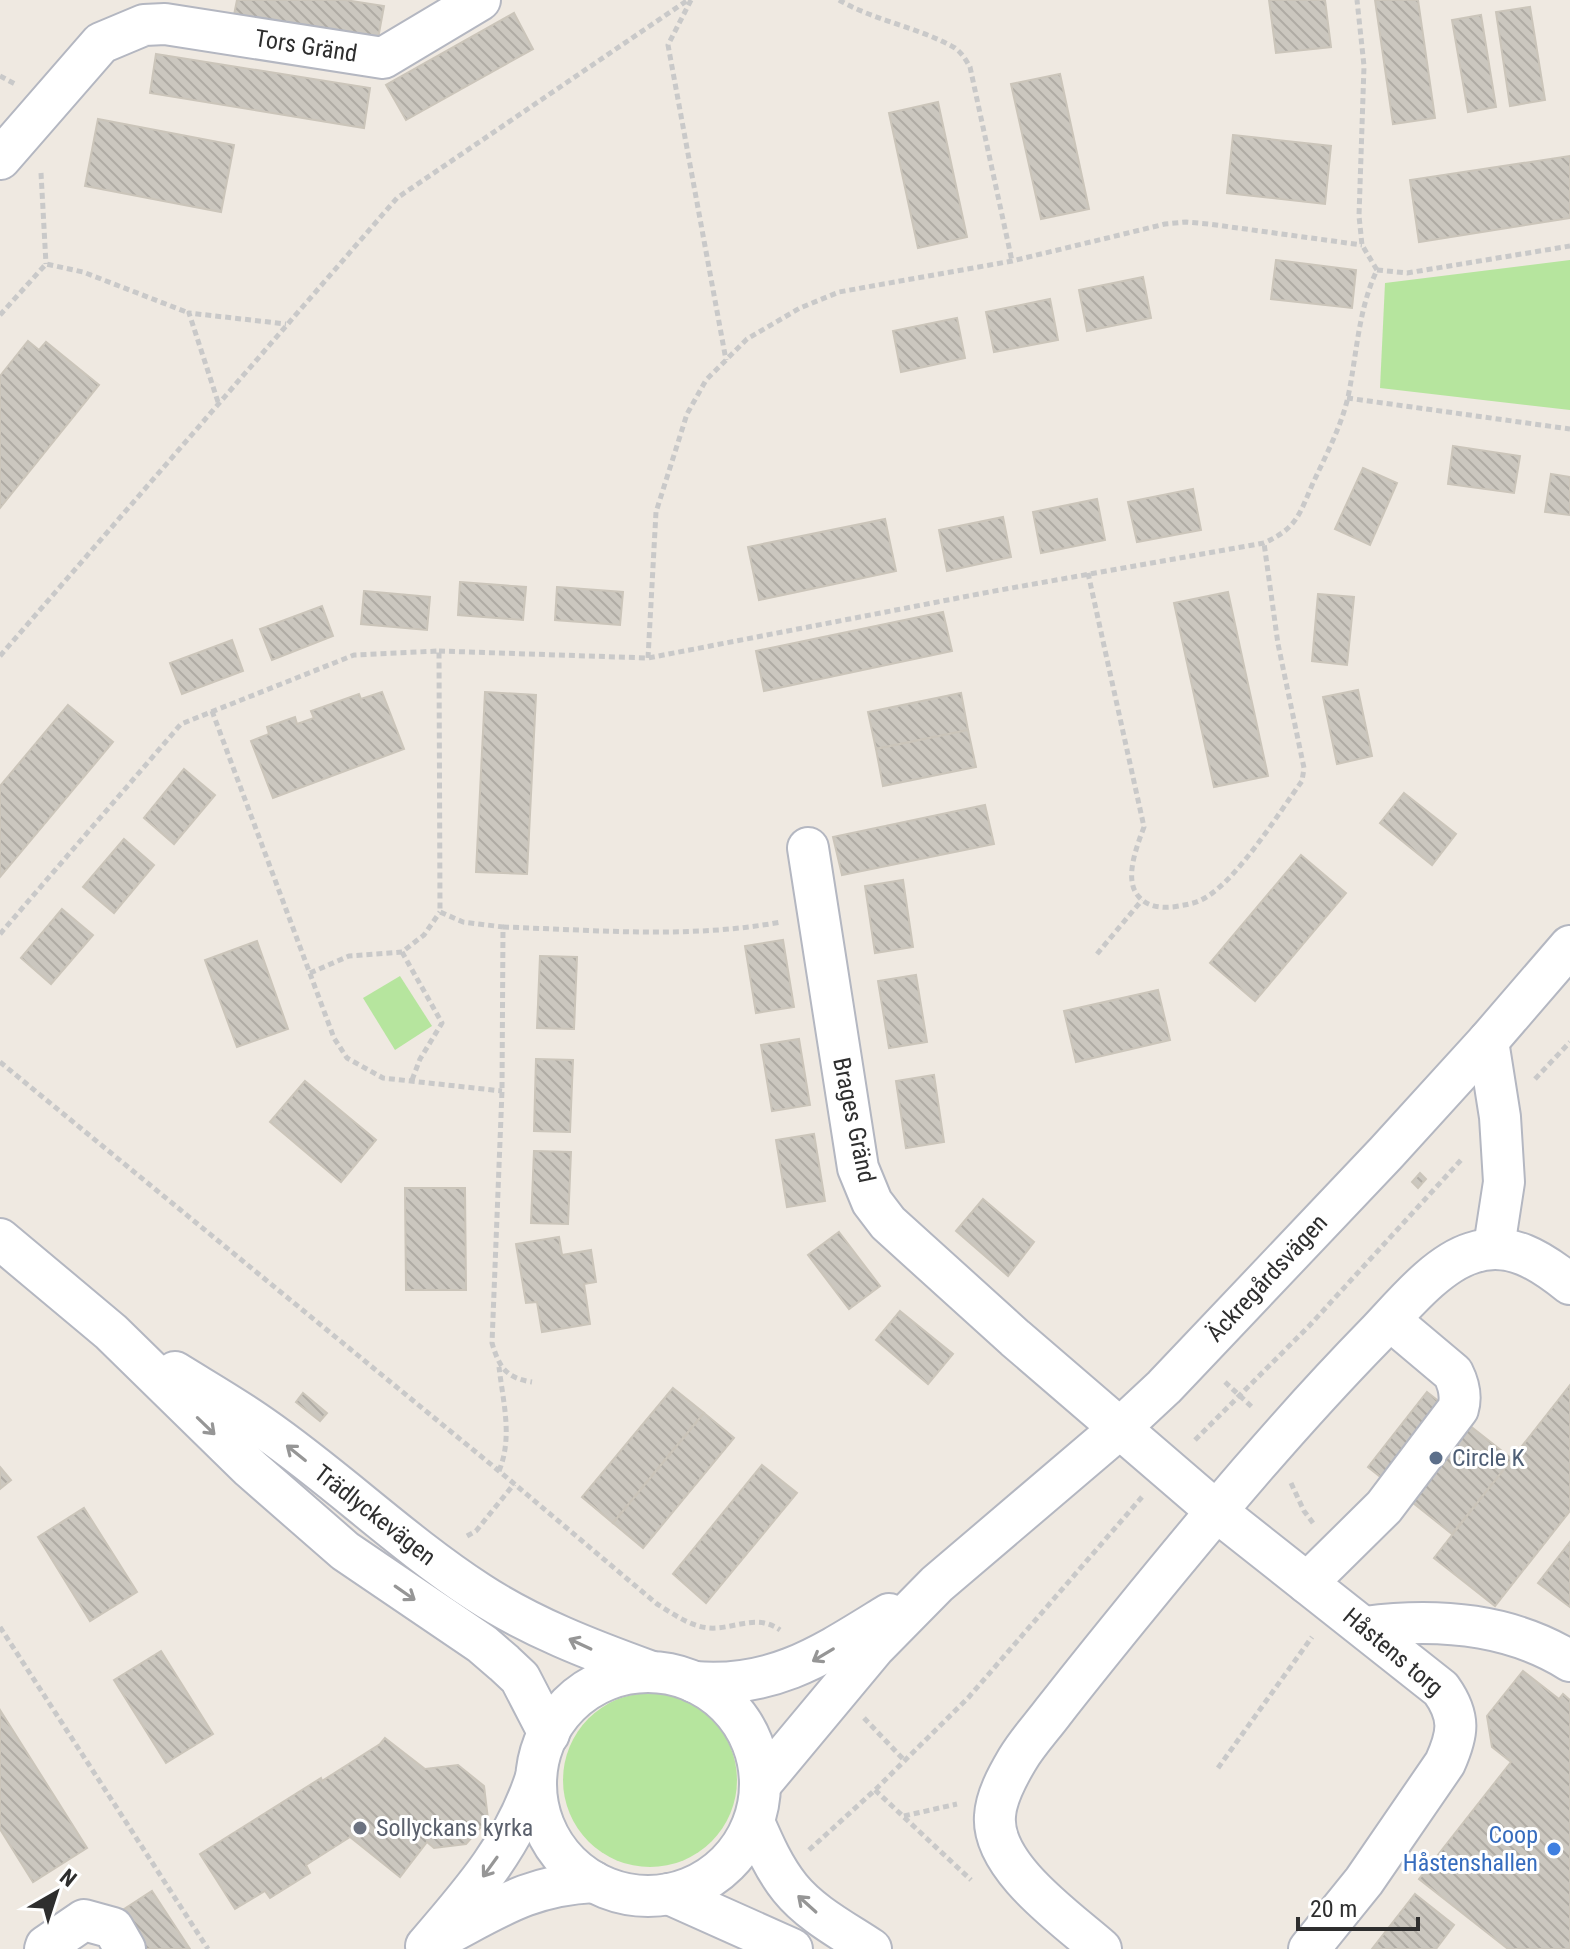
<svg xmlns="http://www.w3.org/2000/svg" width="1570" height="1949" font-family="'Roboto Condensed',sans-serif">
  <defs>
    <pattern id="building-back-hatch" width="6" height="6" patternUnits="userSpaceOnUse" patternTransform="scale(2)"><rect width="6" height="6" fill="#cbc7bf"/><path d="M-1 5l2 2M0 0l6 6M5-1l2 2" fill="none" stroke="#afaba4"/></pattern>
  </defs>
  <rect width="100%" height="100%" fill="#efe9e1"/>
  <g fill="#b6e59e">
    <polygon points="1570,260 1570,410 1380,388 1385,283"/>
    <polygon points="400,976 432,1026 395,1050 363,998"/>
    <circle cx="650" cy="1780" r="87"/>
  </g>
  <g fill="url(#building-back-hatch)" stroke="#cbc5ba" stroke-width="2">
    <polygon points="237,0 345,0 384,6 377,44 233,20"/>
    <polygon points="1269,0 1325,0 1331,47 1276,53"/>
    <polygon points="1375,0 1418,0 1435,118 1393,124"/>
    <polygon points="1530,7 1545,100 1510,106 1496,12"/>
    <polygon points="514,13 533,49 406,120 386,85"/>
    <polygon points="1481,15 1496,107 1468,112 1452,20"/>
    <polygon points="156,54 370,88 364,128 150,93"/>
    <polygon points="1060,74 1089,209 1041,219 1011,84"/>
    <polygon points="938,102 967,237 918,248 889,113"/>
    <polygon points="98,119 234,145 221,212 85,186"/>
    <polygon points="1233,135 1331,146 1325,204 1227,193"/>
    <polygon points="1570,156 1570,218 1419,242 1410,180"/>
    <polygon points="1276,260 1356,270 1352,308 1271,299"/>
    <polygon points="1143,277 1151,318 1087,331 1079,290"/>
    <polygon points="1050,299 1058,340 994,352 986,312"/>
    <polygon points="957,318 965,358 901,372 893,331"/>
    <polygon points="28,341 39,350 46,342 99,385 0,508 0,376"/>
    <polygon points="1453,446 1520,456 1514,493 1448,484"/>
    <polygon points="1363,468 1397,483 1370,545 1335,529"/>
    <polygon points="1551,474 1570,477 1570,515 1545,512"/>
    <polygon points="1193,489 1201,530 1137,542 1128,502"/>
    <polygon points="1097,499 1105,540 1041,553 1033,512"/>
    <polygon points="1003,517 1011,557 947,571 939,530"/>
    <polygon points="885,519 896,571 759,600 748,547"/>
    <polygon points="460,582 526,587 523,620 458,615"/>
    <polygon points="557,587 623,592 620,625 555,620"/>
    <polygon points="364,591 430,597 427,630 361,624"/>
    <polygon points="1228,592 1268,776 1214,787 1174,603"/>
    <polygon points="1318,594 1354,597 1347,665 1312,661"/>
    <polygon points="322,606 333,636 272,660 260,629"/>
    <polygon points="943,612 952,651 764,691 756,651"/>
    <polygon points="232,640 243,671 182,694 170,663"/>
    <polygon points="1358,690 1372,756 1337,764 1323,697"/>
    <polygon points="382,692 404,749 273,798 251,741 269,734 267,727 295,717 297,724 314,718 311,711 359,694 361,699"/>
    <polygon points="485,692 536,695 527,874 476,872"/>
    <polygon points="961,693 968,730 876,749 868,712"/>
    <polygon points="68,705 113,742 0,877 0,786"/>
    <polygon points="968,730 976,767 883,786 876,749"/>
    <polygon points="184,769 215,795 174,844 144,818"/>
    <polygon points="1404,793 1456,834 1432,865 1380,823"/>
    <polygon points="985,805 994,844 842,875 833,837"/>
    <polygon points="124,839 154,865 114,913 83,887"/>
    <polygon points="1301,855 1346,893 1255,1001 1210,963"/>
    <polygon points="903,880 913,947 875,953 865,886"/>
    <polygon points="62,909 93,935 51,984 21,958"/>
    <polygon points="783,940 794,1007 756,1013 745,946"/>
    <polygon points="257,941 288,1029 237,1047 205,960"/>
    <polygon points="540,956 577,957 574,1029 537,1028"/>
    <polygon points="916,975 927,1042 889,1048 878,981"/>
    <polygon points="1158,990 1170,1040 1076,1062 1064,1011"/>
    <polygon points="799,1039 810,1105 772,1111 761,1045"/>
    <polygon points="536,1059 573,1060 570,1132 534,1131"/>
    <polygon points="934,1075 944,1142 906,1148 896,1081"/>
    <polygon points="305,1081 376,1140 341,1182 270,1122"/>
    <polygon points="814,1134 825,1201 787,1207 776,1140"/>
    <polygon points="534,1151 571,1152 568,1224 531,1223"/>
    <polygon points="1420,1173 1426,1179 1418,1188 1412,1182"/>
    <polygon points="405,1188 465,1188 466,1290 406,1290"/>
    <polygon points="983,1199 1034,1242 1008,1276 956,1231"/>
    <polygon points="839,1232 880,1286 849,1309 808,1255"/>
    <polygon points="559,1237 562,1255 591,1250 596,1282 584,1284 590,1324 542,1332 537,1302 526,1303 516,1244"/>
    <polygon points="900,1311 953,1354 928,1384 876,1340"/>
    <polygon points="1570,1385 1570,1511 1495,1606 1434,1558"/>
    <polygon points="673,1388 704,1413 613,1523 582,1497"/>
    <polygon points="1427,1392 1512,1459 1452,1534 1368,1467"/>
    <polygon points="303,1393 327,1413 320,1421 296,1402"/>
    <polygon points="704,1413 734,1438 643,1548 613,1523"/>
    <polygon points="762,1465 797,1493 706,1603 673,1574"/>
    <polygon points="0,1467 11,1480 0,1489"/>
    <polygon points="84,1508 137,1592 90,1621 38,1537"/>
    <polygon points="1570,1542 1570,1607 1538,1583"/>
    <polygon points="161,1651 213,1734 166,1763 114,1680"/>
    <polygon points="1523,1671 1559,1699 1563,1694 1570,1700 1570,1949 1508,1949 1419,1879 1511,1762 1492,1747 1487,1716"/>
    <polygon points="0,1710 87,1848 33,1882 0,1829"/>
    <polygon points="385,1738 425,1769 458,1765 484,1786 488,1819 466,1844 434,1848 427,1842 400,1877 350,1837 306,1865 310,1873 270,1898 265,1891 235,1909 200,1854 321,1778 322,1781 380,1744"/>
    <polygon points="152,1891 190,1949 142,1949 118,1913"/>
    <polygon points="1415,1894 1454,1925 1436,1949 1372,1949"/>
  </g>
  <g fill="none" stroke-linecap="round" stroke-linejoin="round">
    <defs>
      <g id="minor">
        <polyline points="0,159 101,43 144,25 165,24 383,58 480,0"/>
        <path d="M808 848 858 1168 872 1202 888 1223 1015 1338 1216 1511 1441 1689C1461 1717 1458 1734 1445 1763L1364 1881 1309 1949"/>
        <polyline points="1488,1041 1500,1117 1504,1182 1494,1247"/>
        <polyline points="0,1239 111,1332 250,1468 345,1551 482,1644 504,1663 520,1678 549,1734"/>
        <path d="M175 1372C204 1390 234 1407 262 1427 337 1479 402 1543 479 1593 531 1627 591 1650 649 1671"/>
        <path d="M1307 1583 1384 1507 1458 1409C1462 1396 1459 1385 1453 1373L1390 1320"/>
        <path d="M1365 1627C1435 1618 1509 1623 1570 1661"/>
        <circle cx="648" cy="1784" r="112"/>
        <path d="M694 1682C774 1689 824 1654 889 1614"/>
        <polyline points="760,1785 875,1647 937,1584 1119,1429 1164,1387 1386,1153 1488,1041 1570,946"/>
        <path d="M754 1822C764 1845 774 1868 790 1888 811 1914 844 1931 871 1949"/>
        <polyline points="669,1894 792,1949"/>
        <path d="M446 1935C499 1907 531 1885 594 1882"/>
        <path d="M426 1946C471 1894 515 1844 536 1777"/>
        <polyline points="45,1949 46,1946 84,1920 113,1928 125,1949"/>
        <path d="M1101 1949C1067 1919 991 1867 995 1816 996 1797 1007 1777 1017 1760 1027 1743 1041 1728 1053 1712 1078 1680 1103 1649 1129 1617 1208 1520 1288 1424 1376 1334 1401 1308 1436 1264 1472 1253 1510 1240 1541 1261 1570 1284"/>
      </g>
    </defs>
    <use href="#minor" stroke="#b4b7c1" stroke-width="44"/>
    <g stroke="#c9c9c9" stroke-width="5" stroke-dasharray="6 4" stroke-linecap="butt">
      <polyline points="691,0 668,45 726,360"/>
      <path d="M839 0C875 21 921 28 955 48 962 53 966 60 970 67L1012 261"/>
      <polyline points="0,76 15,84"/>
      <polyline points="41,173 46,264"/>
      <polyline points="1377,270 1407,273 1570,246"/>
      <polyline points="0,315 46,264 83,272 189,313"/>
      <polyline points="1347,398 1570,429"/>
      <polyline points="218,402 189,313 286,324"/>
      <path d="M1088 573 1144 827C1137 846 1123 880 1139 897 1148 907 1161 908 1173 907 1184 905 1194 904 1203 899 1237 881 1278 814 1302 781L1304 768 1278 644 1264 543"/>
      <path d="M439 651 648 658 989 592 1264 543C1297 528 1299 515 1313 483 1326 455 1341 427 1348 397 1357 354 1358 310 1377 270L1362 245 1359 216 1364 66 1357 0"/>
      <polyline points="0,656 397,198 688,0"/>
      <polyline points="648,658 656,512 687,414 706,380 747,339 800,308 839,292 1012,261 1165,224 1186,222 1209,224 1362,245"/>
      <polyline points="212,711 334,1038 347,1058 383,1078 502,1091"/>
      <path d="M503 927C597 930 689 939 781 922"/>
      <path d="M0 934 181 724 354 655 439 651 440 912 463 922 503 927 502 1091 492 1343C499 1367 506 1378 532 1382"/>
      <polyline points="402,952 442,1023 420,1059 412,1080"/>
      <polyline points="1097,954 1142,900"/>
      <polyline points="310,973 349,956 402,952 424,935 440,912"/>
      <path d="M0 1062 499 1471 657 1604C675 1615 695 1630 717 1628 740 1626 759 1615 780 1630"/>
      <polyline points="1535,1079 1570,1042"/>
      <polyline points="1225,1382 1253,1408"/>
      <polyline points="1195,1440 1310,1325 1461,1160"/>
      <path d="M499 1471C513 1437 503 1402 499 1367"/>
      <polyline points="1291,1483 1304,1511 1313,1523"/>
      <polyline points="467,1536 476,1531 514,1484"/>
      <polyline points="0,1627 208,1949"/>
      <polyline points="864,1718 905,1761"/>
      <polyline points="1218,1768 1312,1637"/>
      <polyline points="875,1790 971,1880"/>
      <polyline points="904,1816 957,1804"/>
      <polyline points="809,1850 875,1790 968,1698 1142,1497"/>
    </g>
    <use href="#minor" stroke="#fff" stroke-width="40"/>
  </g>
  <defs><path id="oneway-shaft" d="M-6 0H5M1.5-3L5.5 0L1.5 3" fill="none" stroke-width="1.6" stroke-linecap="round" stroke-linejoin="round" transform="scale(2)"/></defs>
  <g stroke="#969696">
    <use href="#oneway-shaft" transform="translate(206 1426) rotate(44)"/>
    <use href="#oneway-shaft" transform="translate(296 1453) rotate(-141)"/>
    <use href="#oneway-shaft" transform="translate(405 1593) rotate(35)"/>
    <use href="#oneway-shaft" transform="translate(580 1644) rotate(-155)"/>
    <use href="#oneway-shaft" transform="translate(823 1655) rotate(149)"/>
    <use href="#oneway-shaft" transform="translate(490 1867) rotate(126)"/>
    <use href="#oneway-shaft" transform="translate(807 1904) rotate(-138)"/>
  </g>
  <circle fill="#5c6f8a" stroke="#fff" stroke-width="3" cx="1436" cy="1458" r="8"/>
  <circle fill="#6b7280" stroke="#fff" stroke-width="3" cx="360" cy="1828" r="8"/>
  <circle fill="#3f7fe0" stroke="#fff" stroke-width="3" cx="1554" cy="1849" r="8"/>
  <g text-anchor="middle" stroke-width="6" stroke-linejoin="round" paint-order="stroke">
    <g font-size="24" fill="#2e2e2e" stroke="#fff">
      <text transform="translate(306 46) rotate(9)" y="8">Tors Gränd</text>
      <text transform="translate(854 1120) rotate(78)" y="8">Brages Gränd</text>
      <text transform="translate(1267 1278) rotate(-47)" y="8">Äckregårdsvägen</text>
      <text transform="translate(375 1515) rotate(38)" y="8">Trädlyckevägen</text>
      <text transform="translate(1393 1652) rotate(40)" y="8">Håstens torg</text>
    </g>
    <g font-size="24" fill="#4e5e75" stroke="#fff" text-anchor="start">
      <text x="1452" y="1466">Circle K</text>
    </g>
    <g font-size="24" fill="#5b616d" stroke="#fff" text-anchor="start">
      <text x="376" y="1836">Sollyckans kyrka</text>
    </g>
    <g font-size="24" fill="#366cbe" stroke="#fff" text-anchor="end">
      <text x="1538" y="1843">Coop<tspan x="1538" dy="28">Håstenshallen</tspan></text>
    </g>
  </g>
  <g transform="translate(56 1893) rotate(39)" stroke="#ffffff" stroke-width="6" paint-order="stroke">
  <path d="M0-6L14 30L0 20L-14 30Z" fill="#2e2e2e"/>
  <text y="-12" font-size="22" font-weight="bold" text-anchor="middle" fill="#2e2e2e">N</text>
  </g>
  <path d="M1298 1917v12h120v-12" fill="none" stroke="#2e2e2e" stroke-width="4"/>
  <text x="1310" y="1917" font-size="24" fill="#2e2e2e" stroke="#ffffff" stroke-width="6" paint-order="stroke">20 m</text>
</svg>
